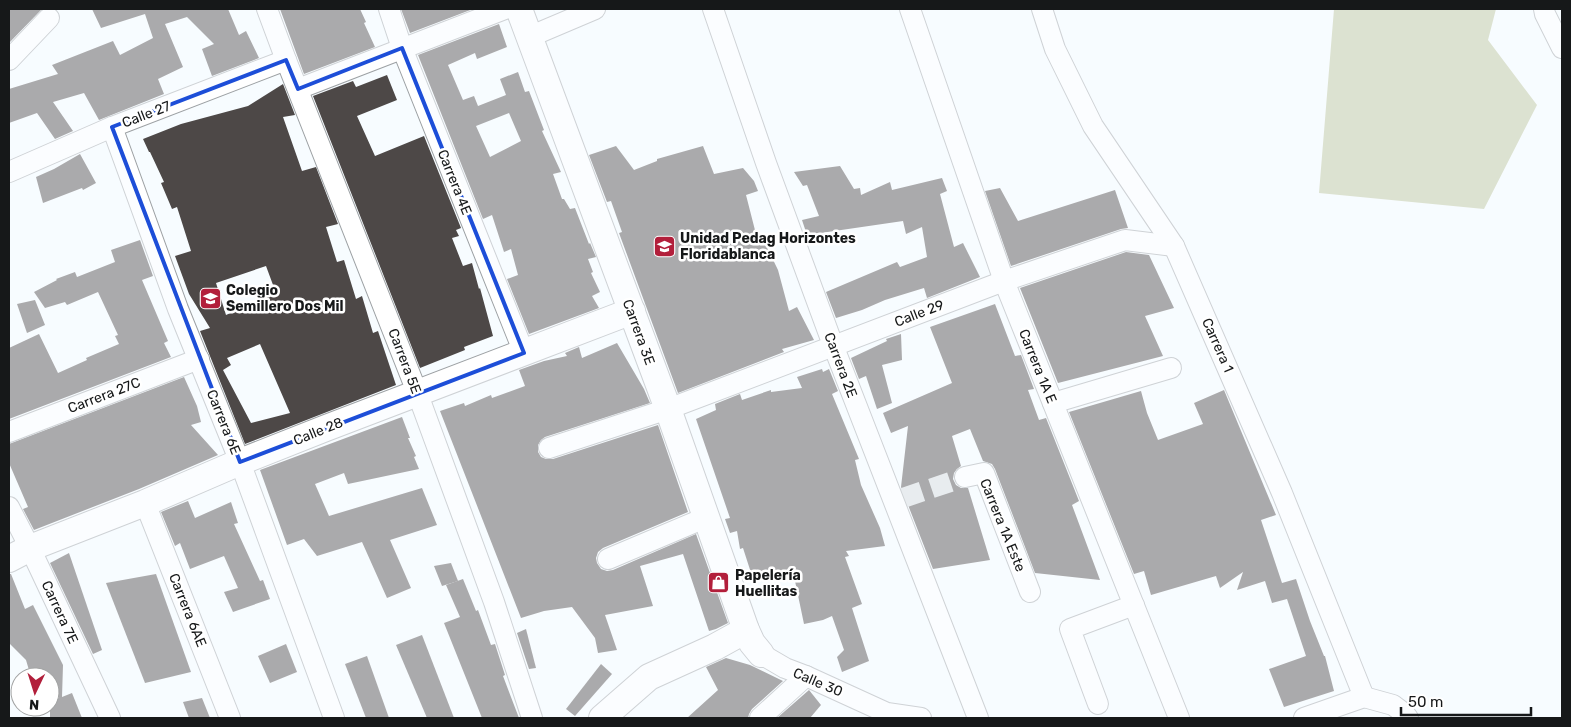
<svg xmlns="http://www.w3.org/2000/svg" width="1571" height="727" font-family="Rubik,sans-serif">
  <rect width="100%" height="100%" fill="#f7fcff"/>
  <polygon fill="#bbc499" points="1334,9 1496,9 1488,40 1537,105 1484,209 1319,193"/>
  <g fill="#4d4847" fill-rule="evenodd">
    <polygon points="9,9 42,9 9,43"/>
    <polygon points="92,9 228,9 239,35 246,31 259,58 212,76 202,49 214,44 187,17 165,24 183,67 158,79 164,94 99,120 84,93 53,102 73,131 55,139 37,113 9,123 9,89 58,74 52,65 113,41 120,55 153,38 145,14 101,28"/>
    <polygon points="280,9 360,9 366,22 364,23 375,47 304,74"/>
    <polygon points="401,9 473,9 410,33"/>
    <path d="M499 24 507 47 477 59 475 53 448 65 463 100 474 96 478 106 506 95 500 79 518 72 525 92 529 91 544 130 542 131 561 172 553 174 562 199H564L570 209 575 208 589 244 590 243 596 257 588 259 593 272 591 273 600 292 592 296 599 308 529 334 507 279 518 275 511 249 504 252 492 215 483 219 418 55ZM509 113 521 141 490 157 476 126Z"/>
    <polygon points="387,75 397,100 357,116 375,156 424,136 461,228 456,230 459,236 452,238 463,266 472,263 479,289 480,288 493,336 464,347 465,350 420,368 313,96 353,81 356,87"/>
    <path d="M283 84 295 115 283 117 302 171 316 167 338 224 326 227 337 262 344 260 356 299 362 296 373 333 378 331 396 385 245 444 200 331 210 328 189 294 175 256 191 251 177 207 172 209 161 183 164 182 150 152H149L143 139 181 124 248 106ZM266 266 276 293 226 315 216 283ZM260 344 290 413 251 423 223 370 231 365 227 358Z"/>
    <polygon points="616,146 634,170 657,161 657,159 703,146 714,174 743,168 754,181 758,191 746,195 757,238 762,237 778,270 789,311 797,307 814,340 782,349 784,352 678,393 619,233 622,232 611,201 607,202 589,155"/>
    <polygon points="80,154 96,183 83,190 82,188 43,203 36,177 54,169"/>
    <polygon points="840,166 854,189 860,188 861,195 890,182 892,190 942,178 947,191 940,194 954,247 963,243 980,277 927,298 924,288 885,300 862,310 836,318 826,292 897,262 900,267 927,257 922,227 906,234 903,221 807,235 802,220 819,216 807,185 803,186 794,172"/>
    <polygon points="1000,188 1018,221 1115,190 1128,228 1121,229 1011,266 985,191"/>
    <polygon points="140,240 153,276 142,280 168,341 164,343 171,357 9,419 9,348 39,334 58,373 87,360 86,358 119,344 115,336 118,335 98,292 67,305 65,302 45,308 34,292 57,280 56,279 75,272 77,277 115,262 111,250"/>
    <polygon points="1126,252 1149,255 1174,308 1145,316 1163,356 1058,383 1020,288"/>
    <polygon points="35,300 45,325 27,333 17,304"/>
    <polygon points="995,304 1015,356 1021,355 1034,389 1028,390 1039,420 1046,418 1079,501 1072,505 1100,580 1035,573 995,469 992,464 983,461 970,429 952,436 961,466 957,469 954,473 953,479 956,485 961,488 968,488 990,560 933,569 901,487 908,426 891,433 883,413 952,383 930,327"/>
    <polygon points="901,334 902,360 882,365 892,403 877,409 866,376 859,379 851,358 887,341 886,339"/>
    <polygon points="617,343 644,389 650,403 545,437 541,440 538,445 538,452 541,457 546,459 553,459 658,425 688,512 603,548 598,552 596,558 597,563 601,569 607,571 613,570 696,534 728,623 716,629 709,631 683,554 640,566 653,606 605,615 617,650 598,653 595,638 572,607 544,611 521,618 440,411 464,403 465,406 491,395 492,398 525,386 519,370 544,361 567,356 565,353 579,347 582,358"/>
    <polygon points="822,369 823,372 829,369 838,391 832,394 859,459 855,460 861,485 880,528 885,546 846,551 849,556 845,557 862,604 852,608 869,661 842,672 837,657 844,650 832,616 823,620 804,624 795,581 792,582 787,572 753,579 743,548 740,549 737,531 730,533 725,519 730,518 696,419 716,410 715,404 740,394 742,400 771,390 771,392 802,388 797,377"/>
    <polygon points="184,377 197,406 201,422 191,425 218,455 139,489 34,530 23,509 28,507 9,463 9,444"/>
    <polygon points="1224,390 1276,515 1261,520 1282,583 1296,579 1310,621 1324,656 1325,656 1334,691 1284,707 1269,669 1306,656 1287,599 1272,603 1265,581 1237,590 1243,572 1220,588 1216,576 1151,595 1144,571 1134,574 1069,412 1141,391 1147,413 1158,440 1203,424 1194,403"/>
    <polygon points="402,417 410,438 408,438 416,456 414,457 419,469 348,484 344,473 315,484 329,516 422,488 437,525 390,540 411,588 387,598 362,542 317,556 304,539 287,545 260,470"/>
    <polygon points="188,501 195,518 231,502 238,523 234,524 260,581 263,580 270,599 233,612 224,592 238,588 224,556 190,569 180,543 175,546 161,512"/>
    <polygon points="69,553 102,650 93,654 50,563"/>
    <polygon points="451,563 458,581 442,586 434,566"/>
    <polygon points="9,574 11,574 25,609 33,605 63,665 62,697 72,693 82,718 50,718 50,702 59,698 50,680 50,677 31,677 26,660 9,643"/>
    <polygon points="156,574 191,672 145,683 106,583"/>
    <polygon points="463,579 476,611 478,610 491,645 495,644 505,675 503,676 519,718 482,718 444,623 460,617 446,585"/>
    <polygon points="526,629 536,668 529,669 517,633"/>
    <polygon points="422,635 454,718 427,718 396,645"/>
    <polygon points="286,644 297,672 270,683 258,656"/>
    <polygon points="367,656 389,718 366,718 345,664"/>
    <polygon points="726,658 750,665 783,681 752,709 749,714 748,718 687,718 718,690 706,667"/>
    <polygon points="601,664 612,674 575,716 566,709"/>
    <polygon points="809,690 821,705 810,718 777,718"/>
    <polygon points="202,698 210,718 189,718 183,702"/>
  </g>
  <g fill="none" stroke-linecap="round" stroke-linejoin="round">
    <polyline stroke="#d5dadc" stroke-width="20" stroke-dasharray="20 10" stroke-linecap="butt" points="903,498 965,477"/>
    <defs>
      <g id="minor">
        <polyline points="267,9 286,60 417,392 494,602 532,718"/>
        <polyline points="389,9 402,48 524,353"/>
        <polyline points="713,9 766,163 833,345 978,718"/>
        <polyline points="910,9 1004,281 1179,718"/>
        <polyline points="1042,9 1055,49 1093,126 1174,246 1282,493 1364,697"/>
        <polyline points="1544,9 1545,14 1562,48"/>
        <polyline points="529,37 595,9"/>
        <polyline points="9,60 49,18"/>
        <polyline points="298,89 505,9"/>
        <polyline points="112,127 178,309 240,462 334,718"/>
        <polyline points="9,172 112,127 286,60"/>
        <polyline points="1053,403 1171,368"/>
        <polyline points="9,432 199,359"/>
        <polyline points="549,448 668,409 1004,281 1125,240 1174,246"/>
        <polyline points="965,477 984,473 1030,592"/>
        <polyline points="145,503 230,718"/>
        <polyline points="9,507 30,548 110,718"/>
        <polyline points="608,559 707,517"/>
        <polyline points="761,654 785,668 806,676 887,713 921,718"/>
        <polyline points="1098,704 1070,629 1134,605"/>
        <polyline points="760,718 806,676"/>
        <polyline points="1304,718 1364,697 1393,705 1405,714 1408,718"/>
      </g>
      <g id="major">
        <polyline points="519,9 668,409 746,630 752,643 761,654"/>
        <polyline points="9,559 30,548 145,503 240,462 326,428 632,311"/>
        <polyline points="602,718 649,677 715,647 746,630"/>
      </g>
    </defs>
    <use href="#minor" stroke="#9da1a4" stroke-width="22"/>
    <use href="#major" stroke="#9da1a4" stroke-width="28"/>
    <use href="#minor" stroke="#fff" stroke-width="20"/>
    <use href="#major" stroke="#fff" stroke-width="26"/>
  </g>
  <path d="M0 0H1571V727H0ZM402 48 524 353 240 462 112 127 286 60 298 89Z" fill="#f7fcff" fill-opacity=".55" fill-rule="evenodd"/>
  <path fill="none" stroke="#1d4ed8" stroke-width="4" stroke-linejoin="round" d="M402 48 524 353 240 462 112 127 286 60 298 89Z"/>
  <defs>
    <symbol id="school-square" viewBox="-11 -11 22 22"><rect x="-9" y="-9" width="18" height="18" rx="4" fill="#b21f3b" stroke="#fff"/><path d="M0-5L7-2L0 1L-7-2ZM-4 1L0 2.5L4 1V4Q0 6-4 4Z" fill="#fff"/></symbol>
    <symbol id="shop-square" viewBox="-11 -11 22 22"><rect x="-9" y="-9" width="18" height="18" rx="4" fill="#b21f3b" stroke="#fff"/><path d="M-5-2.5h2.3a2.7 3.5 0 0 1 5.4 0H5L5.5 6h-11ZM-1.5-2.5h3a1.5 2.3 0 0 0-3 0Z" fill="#fff"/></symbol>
  </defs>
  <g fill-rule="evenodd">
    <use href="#school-square" x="652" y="234" width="25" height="25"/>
    <use href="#school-square" x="198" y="286" width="25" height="25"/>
    <use href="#shop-square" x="706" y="570" width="25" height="25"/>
  </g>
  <g text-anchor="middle" stroke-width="5" stroke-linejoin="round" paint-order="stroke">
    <g font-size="14" fill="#161819" stroke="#fff">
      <text transform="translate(146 114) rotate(-21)" y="5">Calle 27</text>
      <text transform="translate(455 182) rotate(68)" y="5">Carrera 4E</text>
      <text transform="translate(919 313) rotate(-21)" y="5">Calle 29</text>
      <text transform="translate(639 332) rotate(70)" y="5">Carrera 3E</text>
      <text transform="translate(1218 345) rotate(66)" y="5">Carrera 1</text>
      <text transform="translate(405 361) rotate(69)" y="5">Carrera 5E</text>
      <text transform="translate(841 365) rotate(69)" y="5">Carrera 2E</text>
      <text transform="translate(1038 366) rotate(68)" y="5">Carrera 1A E</text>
      <text transform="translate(104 395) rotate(-21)" y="5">Carrera 27C</text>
      <text transform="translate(224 422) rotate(68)" y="5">Carrera 6E</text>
      <text transform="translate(318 431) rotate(-22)" y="5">Calle 28</text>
      <text transform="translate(1003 525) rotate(68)" y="5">Carrera 1A Este</text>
      <text transform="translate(188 610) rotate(68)" y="5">Carrera 6AE</text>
      <text transform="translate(60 612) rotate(65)" y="5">Carrera 7E</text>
      <text transform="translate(818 682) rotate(23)" y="5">Calle 30</text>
    </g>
    <g font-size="14" font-weight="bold" fill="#161819" stroke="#fff" text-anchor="start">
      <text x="680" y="243">Unidad Pedag Horizontes<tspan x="680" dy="16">Floridablanca</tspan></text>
      <text x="226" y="295">Colegio<tspan x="226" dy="16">Semillero Dos Mil</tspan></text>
      <text x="735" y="580">Papelería<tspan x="735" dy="16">Huellitas</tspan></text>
    </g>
  </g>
  <rect width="1571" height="727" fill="none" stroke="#161819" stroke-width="20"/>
  <g transform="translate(35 692) rotate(184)"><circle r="24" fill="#ffffff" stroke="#a2a3a3"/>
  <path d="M0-4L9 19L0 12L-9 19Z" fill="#b21f3b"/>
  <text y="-8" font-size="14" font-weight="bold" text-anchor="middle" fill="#161819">N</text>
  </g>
  <path d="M1401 707v8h130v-8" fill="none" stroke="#161819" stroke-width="2.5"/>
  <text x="1408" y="707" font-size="15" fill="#161819" stroke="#ffffff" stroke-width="4" paint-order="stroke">50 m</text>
</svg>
